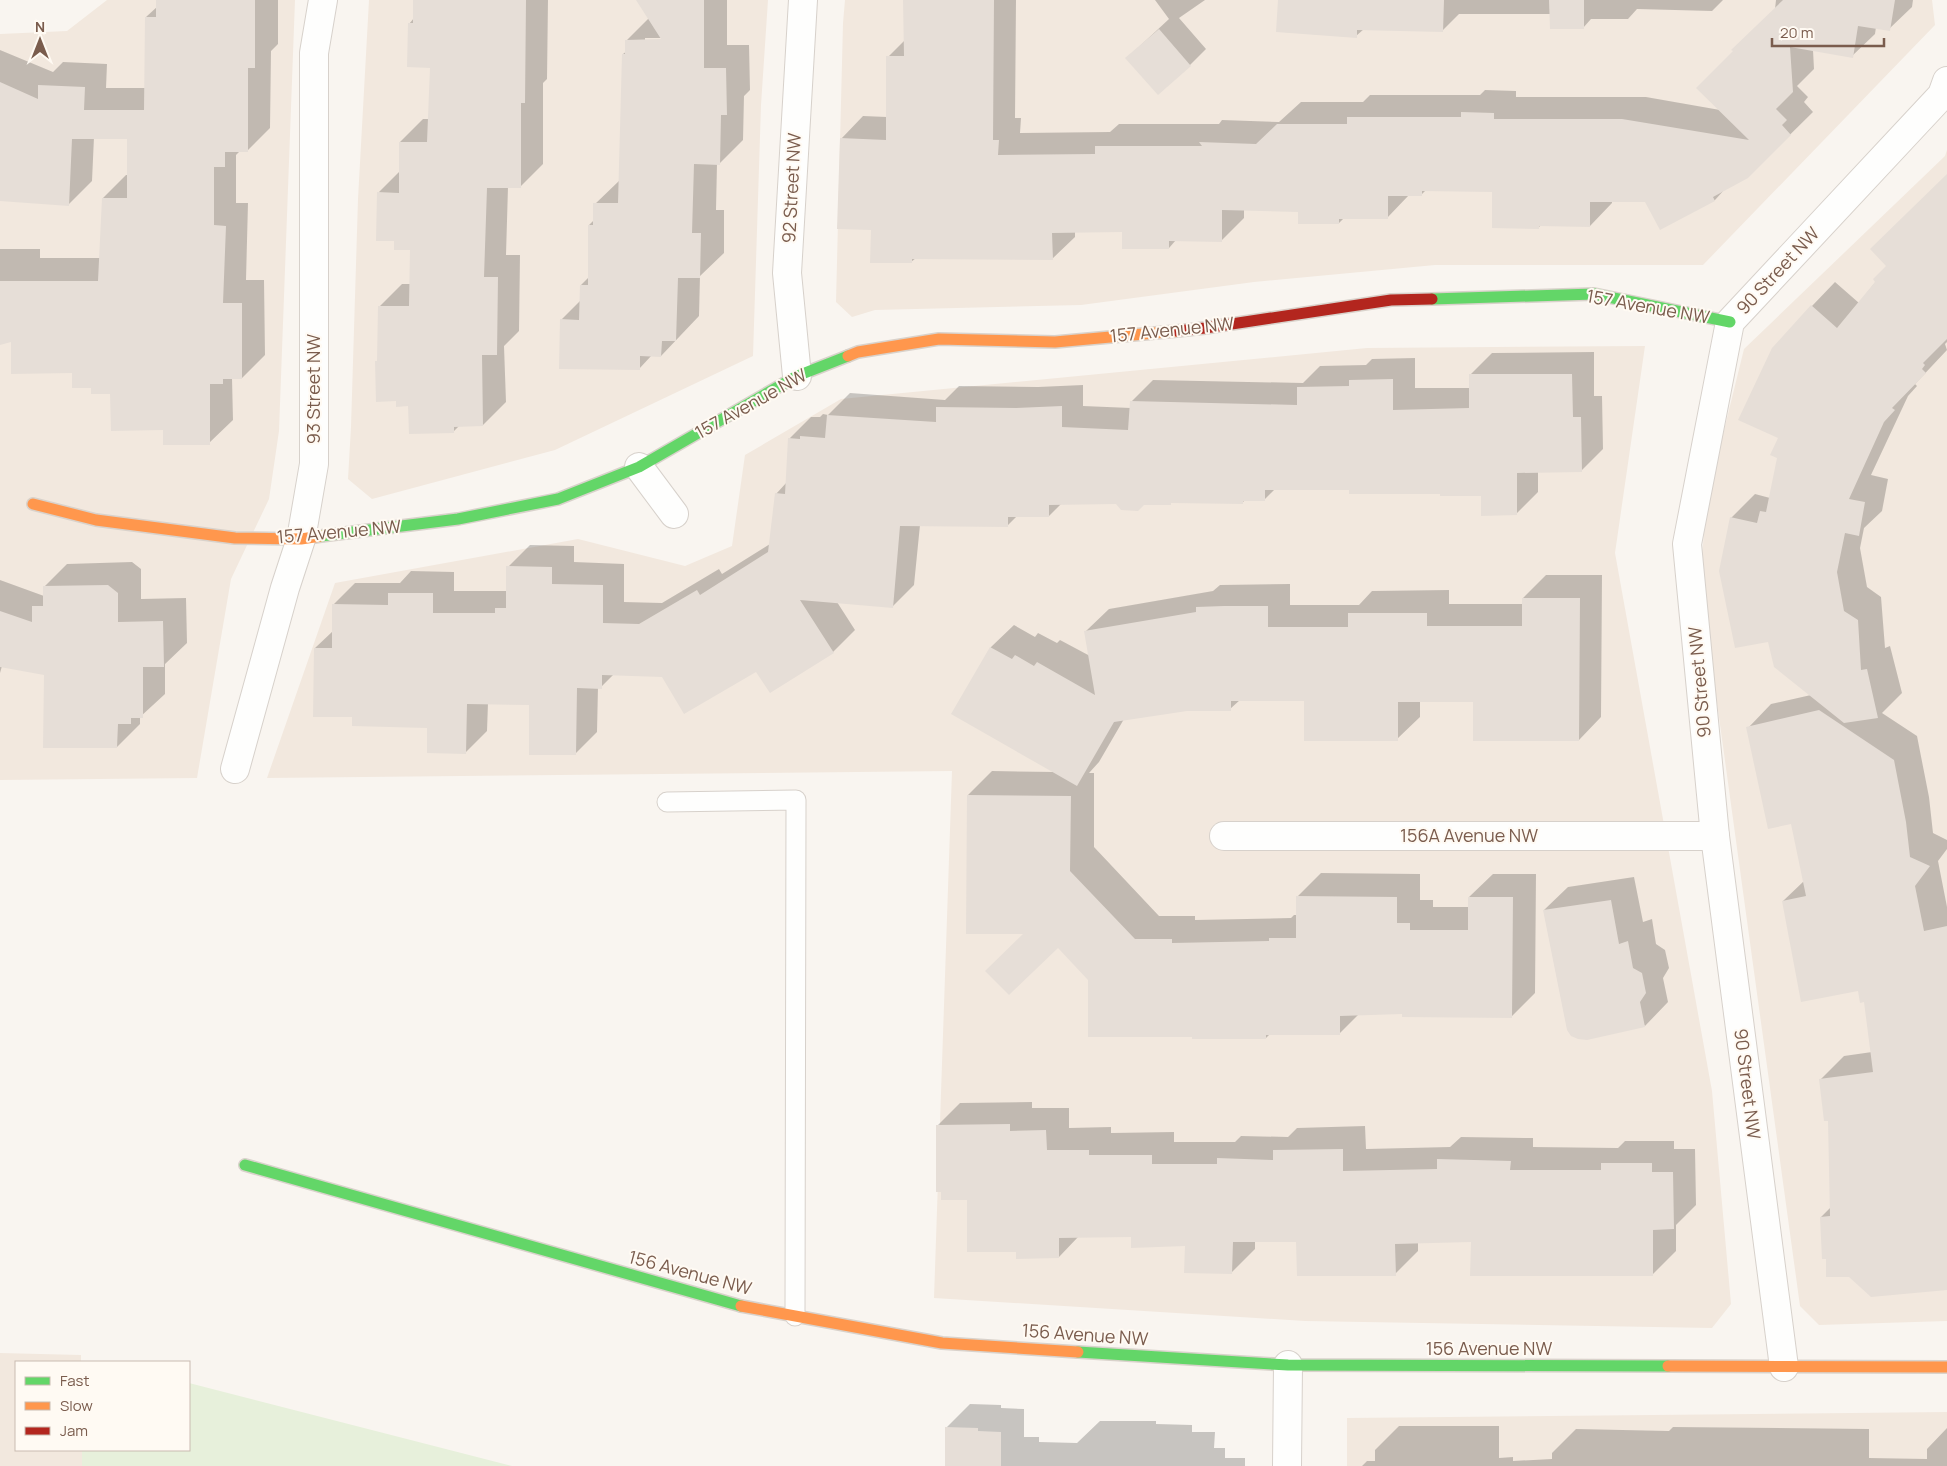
<svg xmlns="http://www.w3.org/2000/svg" width="1947" height="1466" font-family="Manrope,sans-serif">
  <rect width="100%" height="100%" fill="#f9f5f0"/>
  <g fill="#f2e8de">
    <polygon points="107,0 295,0 279,431 269,499 231,579 197,778 0,780 0,34 67,31"/>
    <polygon points="369,0 768,0 761,105 753,356 555,450 372,499 348,479 351,427 358,199"/>
    <polygon points="845,0 1932,0 1935,25 1703,265 1435,265 1254,282 1081,305 875,310 852,317 836,302 843,23"/>
    <polygon points="1947,150 1947,1321 1819,1325 1800,1306 1700,579 1707,499 1744,349 1945,156"/>
    <polygon points="1645,346 1615,553 1712,1091 1731,1304 1712,1328 1305,1321 934,1298 952,771 267,778 335,583 578,539 685,566 732,546 745,455 841,399 1367,348"/>
    <polygon points="0,1353 81,1355 81,1362 16,1362 16,1450 82,1450 82,1466 0,1466"/>
    <polygon points="1947,1412 1947,1466 1347,1466 1347,1418"/>
  </g>
  <polygon fill="#e7f0db" points="189,1383 512,1466 82,1466 82,1450 189,1450"/>
  <g fill="#0003" fill-rule="evenodd">
    <polygon points="158,0 278,0 278,44 271,51 270,128 247,151 240,151 236,155 236,203 248,203 246,280 264,280 265,355 242,378 232,378 233,420 209,443 165,429 112,393 93,386 12,322 0,332 0,249 40,249 40,258 101,258 103,198 126,175 128,175 128,137 94,137 92,181 69,204 0,200 0,50 53,72 63,62 107,64 106,88 146,88 146,17 158,6"/>
    <polygon points="415,0 548,0 547,79 543,83 543,164 520,187 508,187 506,255 520,255 519,331 504,346 506,402 483,425 459,426 453,432 410,405 398,400 376,362 379,359 379,307 402,284 410,284 411,249 395,240 379,192 400,171 400,142 423,119 429,119 431,66 409,24 414,18"/>
    <path d="M638 0H727V45H749L750 90 744 96 743 140 719 164H717L716 210H724V253L700 276 699 316 661 356 652 355 639 369 561 320 580 301 581 285 589 277V225L594 220 595 204 620 180 623 54 627 51V40L649 18ZM645 38H667V40H645Z"/>
    <polygon points="904,0 1016,0 1015,118 1021,118 1020,133 1110,132 1119,124 1219,124 1222,120 1279,122 1301,102 1363,102 1370,95 1480,95 1485,90 1516,91 1516,97 1646,97 1720,110 1775,9 1776,0 1913,0 1912,7 1889,29 1876,27 1875,34 1852,56 1813,50 1814,69 1797,86 1808,97 1804,102 1813,112 1747,177 1725,189 1715,200 1661,228 1646,201 1612,201 1612,203 1590,226 1541,225 1538,228 1494,191 1427,189 1422,194 1409,195 1387,218 1344,218 1339,223 1300,211 1244,209 1244,218 1221,241 1176,240 1169,248 1124,231 1075,232 1075,237 1052,259 916,258 911,262 872,228 841,139 863,116 887,117 888,57 905,40"/>
    <polygon points="1155,0 1205,0 1179,18 1206,49 1190,65 1127,58 1169,19"/>
    <polygon points="1279,0 1723,0 1712,11 1637,9 1628,19 1591,19 1583,28 1551,14 1459,14 1442,31 1364,29 1356,36"/>
    <polygon points="1947,175 1947,342 1945,344 1947,350 1915,384 1917,386 1908,396 1871,475 1888,479 1882,511 1864,528 1860,548 1867,587 1881,597 1885,648 1890,646 1902,693 1882,713 1917,736 1929,797 1933,833 1947,840 1947,849 1938,861 1947,907 1947,1289 1827,1258 1821,1217 1831,1207 1829,1119 1820,1080 1844,1056 1872,1052 1865,1001 1859,989 1783,901 1804,881 1792,823 1748,728 1771,704 1811,695 1731,518 1755,494 1770,498 1779,457 1779,438 1812,306 1835,282 1859,303 1888,266"/>
    <polygon points="1594,352 1594,396 1602,396 1603,449 1581,471 1538,471 1538,492 1516,514 1482,495 1350,489 1275,489 1264,500 1245,500 1242,503 1172,501 1061,504 1049,516 1017,516 1007,526 920,525 914,585 892,607 837,602 855,630 833,652 757,670 663,675 614,674 601,687 598,687 597,732 575,754 530,704 488,703 487,731 465,753 428,727 354,716 315,648 333,631 334,604 355,583 400,583 411,571 454,572 454,591 507,591 508,567 530,545 574,546 574,562 624,564 624,602 662,603 719,569 722,574 770,544 776,494 787,482 789,439 811,417 820,417 823,414 828,415 850,393 945,400 959,386 1038,387 1083,385 1083,406 1131,408 1131,402 1153,380 1303,383 1320,366 1366,365 1372,359 1415,358 1415,388 1470,388 1470,375 1492,353"/>
    <polygon points="132,562 141,569 141,599 186,598 187,643 165,664 165,694 140,717 140,724 117,747 45,674 2,666 0,673 0,580 44,596 44,587 67,564"/>
    <polygon points="1546,575 1602,575 1601,717 1579,740 1474,701 1420,701 1420,717 1397,739 1305,700 1240,700 1230,709 1187,709 1124,719 1099,762 1089,773 1094,773 1094,847 1159,916 1195,916 1195,920 1291,918 1294,915 1297,915 1297,897 1321,873 1420,874 1420,900 1433,900 1433,907 1469,907 1469,897 1493,874 1536,874 1535,993 1511,1017 1403,1013 1359,1014 1339,1034 1270,1034 1266,1038 1193,1035 1089,979 1058,946 1025,933 968,795 992,771 1055,772 953,714 991,647 1014,625 1035,637 1038,633 1057,643 1060,640 1090,656 1086,631 1109,609 1213,591 1220,585 1290,584 1290,605 1359,605 1372,591 1449,590 1449,604 1523,604 1523,598"/>
    <polygon points="1634,877 1643,922 1652,919 1656,944 1665,950 1669,968 1663,978 1668,1002 1645,1026 1544,910 1568,887"/>
    <polygon points="1032,1102 1032,1108 1069,1108 1069,1128 1111,1127 1111,1133 1174,1132 1174,1142 1235,1142 1241,1136 1288,1137 1297,1128 1365,1126 1366,1149 1450,1147 1461,1137 1533,1138 1533,1147 1618,1148 1625,1141 1674,1141 1674,1149 1695,1149 1696,1205 1676,1225 1676,1251 1653,1274 1472,1241 1418,1242 1418,1251 1395,1274 1297,1241 1255,1241 1255,1249 1232,1272 1186,1245 1133,1235 1079,1236 1059,1257 1017,1250 968,1198 937,1126 960,1103"/>
    <polygon points="970,1404 1001,1405 1001,1408 1024,1409 1024,1437 1039,1437 1039,1442 1077,1443 1100,1421 1156,1421 1156,1424 1192,1425 1192,1432 1215,1432 1214,1448 1225,1448 1225,1458 1245,1458 1245,1466 946,1466 946,1428"/>
    <polygon points="1399,1426 1499,1426 1499,1458 1513,1457 1513,1461 1552,1459 1552,1453 1576,1429 1669,1431 1673,1427 1869,1429 1869,1458 1927,1459 1927,1449 1947,1428 1947,1466 1362,1466 1367,1461 1375,1461 1375,1450"/>
  </g>
  <g fill="#e6ded7">
    <polygon points="156,0 255,0 255,68 248,68 248,152 225,152 225,167 214,167 214,225 226,226 223,303 242,303 242,379 223,379 223,384 210,384 210,445 163,445 163,430 111,431 110,394 91,394 91,388 72,388 72,373 11,374 11,342 0,345 0,281 98,281 102,198 127,198 127,139 72,139 69,206 0,201 0,82 38,99 38,85 85,87 84,110 144,110 145,17 156,17"/>
    <polygon points="413,0 526,0 525,103 521,103 521,188 487,188 484,277 498,277 497,355 482,355 483,426 454,427 454,433 409,434 408,406 396,407 396,401 376,402 375,361 377,361 378,306 409,306 410,250 394,250 394,241 376,241 377,192 399,193 399,142 427,142 430,68 407,67 408,23 413,23"/>
    <polygon points="636,0 704,0 704,68 726,68 727,115 721,115 720,165 694,164 692,233 701,233 700,278 678,278 676,341 662,341 661,357 640,356 640,370 559,369 560,319 579,320 580,285 588,285 588,225 593,225 593,203 618,203 622,54 625,54 625,40 661,39"/>
    <polygon points="903,0 994,0 993,140 999,140 998,155 1095,154 1095,146 1202,146 1199,142 1256,144 1277,124 1347,124 1347,117 1461,117 1461,112 1494,113 1494,119 1622,119 1749,140 1696,88 1733,51 1731,50 1783,0 1895,0 1890,31 1858,26 1853,58 1790,47 1793,92 1776,109 1787,120 1782,125 1791,135 1748,178 1713,197 1715,201 1660,230 1645,202 1590,202 1590,227 1539,226 1539,229 1492,228 1492,192 1422,191 1422,196 1388,196 1388,219 1339,219 1339,224 1298,224 1298,212 1222,210 1222,242 1169,241 1169,249 1122,249 1122,232 1052,233 1053,260 912,259 912,263 870,263 871,230 837,229 840,138 886,140 886,56 904,56"/>
    <polygon points="1278,0 1444,0 1443,32 1357,30 1357,38 1276,32"/>
    <polygon points="1549,0 1584,0 1584,29 1550,29"/>
    <polygon points="1159,29 1191,66 1158,95 1125,58"/>
    <polygon points="1947,174 1947,339 1923,363 1925,365 1922,369 1926,373 1892,408 1895,410 1884,422 1849,499 1865,502 1859,536 1845,533 1837,572 1844,611 1858,620 1861,670 1867,669 1878,718 1844,723 1774,667 1768,642 1735,648 1719,571 1730,517 1757,523 1760,511 1766,512 1777,458 1770,455 1778,438 1738,420 1772,348 1811,305 1837,328 1875,282 1873,279 1886,266 1870,249"/>
    <polygon points="1469,374 1572,374 1573,417 1581,417 1582,472 1517,473 1517,515 1481,516 1481,496 1440,496 1440,494 1349,494 1349,490 1265,490 1265,501 1243,501 1243,504 1171,503 1171,505 1144,505 1138,511 1121,510 1116,504 1049,505 1049,517 1008,517 1008,527 900,526 893,608 800,600 834,653 770,693 756,672 684,714 662,677 602,675 602,689 577,688 576,755 529,755 529,705 467,704 466,754 427,753 427,728 352,726 352,717 313,717 314,648 332,648 332,604 388,605 388,593 433,593 433,613 495,613 495,608 506,608 506,566 552,567 552,584 603,585 603,623 639,624 697,590 700,595 768,552 775,493 785,494 788,438 800,439 800,436 825,438 827,415 936,422 936,407 1016,408 1062,406 1062,427 1128,430 1130,401 1297,405 1297,387 1349,386 1349,380 1393,379 1393,410 1469,408"/>
    <polygon points="108,585 118,593 118,622 163,621 164,667 143,667 143,718 131,718 131,724 118,724 117,748 43,748 44,675 0,667 0,611 32,622 32,606 43,606 43,586"/>
    <polygon points="1522,598 1580,598 1579,741 1473,741 1473,702 1398,702 1398,741 1304,741 1304,701 1231,701 1231,711 1187,711 1114,722 1077,786 951,714 990,647 1012,659 1015,655 1034,666 1037,662 1095,695 1084,631 1196,612 1196,607 1224,606 1268,606 1268,627 1348,627 1348,613 1427,613 1427,626 1522,626"/>
    <polygon points="1819,710 1894,760 1906,822 1910,857 1930,866 1915,886 1924,931 1947,926 1947,1290 1871,1297 1849,1277 1826,1277 1826,1259 1822,1259 1820,1217 1830,1216 1828,1121 1824,1121 1819,1079 1873,1072 1864,1002 1860,1003 1858,991 1801,1002 1782,901 1806,896 1791,824 1768,829 1746,727"/>
    <polygon points="967,795 1071,796 1070,871 1135,939 1172,939 1172,943 1269,941 1269,938 1296,938 1296,896 1397,897 1397,923 1410,923 1410,930 1468,930 1468,897 1513,897 1512,1018 1402,1017 1402,1014 1340,1016 1340,1035 1266,1035 1266,1039 1192,1039 1192,1037 1088,1037 1088,980 1058,948 1009,995 985,971 1023,934 966,934"/>
    <polygon points="1611,900 1619,944 1628,941 1633,968 1642,973 1646,993 1640,1002 1645,1027 1587,1040 1578,1039 1571,1036 1567,1030 1543,910"/>
    <polygon points="1010,1124 1010,1131 1046,1130 1047,1150 1089,1150 1089,1155 1152,1155 1152,1164 1217,1164 1217,1158 1273,1160 1273,1150 1343,1149 1343,1171 1437,1169 1437,1159 1511,1161 1510,1170 1601,1170 1601,1163 1652,1163 1652,1172 1673,1172 1674,1229 1653,1230 1653,1276 1470,1276 1471,1242 1395,1244 1396,1276 1297,1276 1296,1242 1233,1242 1232,1274 1184,1273 1185,1246 1131,1248 1131,1237 1059,1238 1059,1258 1016,1259 1016,1252 967,1252 967,1200 941,1200 941,1192 936,1192 936,1125"/>
    <polygon points="945,1427 978,1428 978,1431 1001,1432 1001,1466 945,1466"/>
  </g>
  <g fill="none" stroke-linecap="round" stroke-linejoin="round">
    <defs>
      <polyline id="lane" points="667,802 796,800 795,1316"/>
      <g id="street">
        <polyline points="797,376 787,273 803,0"/>
        <polyline points="639,467 674,514"/>
        <polyline points="235,769 285,588 301,539 314,464 314,53 323,0"/>
        <polyline points="1224,836 1715,836"/>
        <polyline points="1784,1367 1715,836 1687,544 1730,322 1942,95 1947,81"/>
        <polyline points="1287,1466 1288,1365"/>
      </g>
      <g id="fast">
        <polyline points="1432,299 1594,294 1730,322"/>
        <polyline points="321,536 458,519 558,499 639,467 797,376 848,356"/>
        <polyline points="245,1165 741,1306"/>
        <polyline points="1078,1352 1288,1365 1668,1366"/>
      </g>
      <g id="slow">
        <polyline points="848,356 858,352 939,339 1055,342 1177,331"/>
        <polyline points="33,504 96,520 235,538 301,539 321,536"/>
        <polyline points="741,1306 942,1343 1078,1352"/>
        <polyline points="1668,1366 1947,1367"/>
      </g>
      <polyline id="jam" points="1177,331 1205,328 1391,300 1432,299"/>
    </defs>
    <use href="#lane" stroke="#d7d1cb" stroke-width="21"/>
    <use href="#street" stroke="#d7d1cb" stroke-width="30"/>
    <use href="#fast" stroke="#d9d2cb" stroke-width="14"/>
    <use href="#slow" stroke="#d9d2cb" stroke-width="14"/>
    <use href="#jam" stroke="#d9d2cb" stroke-width="14"/>
    <use href="#lane" stroke="#fefefd" stroke-width="19"/>
    <use href="#street" stroke="#fefefd" stroke-width="28"/>
    <use href="#fast" stroke="#63d668" stroke-width="11"/>
    <use href="#slow" stroke="#ff974d" stroke-width="11"/>
    <use href="#jam" stroke="#b3261e" stroke-width="11"/>
  </g>
  <g text-anchor="middle" stroke-width="4" stroke-linejoin="round" paint-order="stroke">
    <g font-size="18" fill="#7a5c4d" stroke="#fffaf3">
      <text transform="translate(792 188) rotate(-87)" y="6">92 Street NW</text>
      <text transform="translate(1778 271) rotate(-47)" y="6">90 Street NW</text>
      <text transform="translate(1648 307) rotate(10)" y="6">157 Avenue NW</text>
      <text transform="translate(1172 330) rotate(-6)" y="6">157 Avenue NW</text>
      <text transform="translate(314 389) rotate(-90)" y="6">93 Street NW</text>
      <text transform="translate(751 404) rotate(-29)" y="6">157 Avenue NW</text>
      <text transform="translate(339 532) rotate(-5)" y="6">157 Avenue NW</text>
      <text transform="translate(1700 682) rotate(-95)" y="6">90 Street NW</text>
      <text x="1469" y="842">156A Avenue NW</text>
      <text transform="translate(1747 1084) rotate(83)" y="6">90 Street NW</text>
      <text transform="translate(690 1273) rotate(15)" y="6">156 Avenue NW</text>
      <text transform="translate(1085 1335) rotate(4)" y="6">156 Avenue NW</text>
      <text x="1489" y="1355">156 Avenue NW</text>
    </g>
  </g>
  <rect x="15" y="1361" width="175" height="90" fill="#fffaf3" stroke="#cabbb1"/>
  <rect x="25" y="1377" width="25" height="8" fill="#63d668" stroke="#cabbb1"/>
  <text x="60" y="1386" font-size="15" fill="#7a5c4d">Fast</text>
  <rect x="25" y="1402" width="25" height="8" fill="#ff974d" stroke="#cabbb1"/>
  <text x="60" y="1411" font-size="15" fill="#7a5c4d">Slow</text>
  <rect x="25" y="1427" width="25" height="8" fill="#b3261e" stroke="#cabbb1"/>
  <text x="60" y="1436" font-size="15" fill="#7a5c4d">Jam</text>
  <g transform="translate(40 40)" stroke="#fffaf3" stroke-width="4" paint-order="stroke">
  <path d="M0-4L9 19L0 12L-9 19Z" fill="#7a5c4d"/>
  <text y="-8" font-size="14" font-weight="bold" text-anchor="middle" fill="#7a5c4d">N</text>
  </g>
  <path d="M1772 38v8h112v-8" fill="none" stroke="#7a5c4d" stroke-width="2.5"/>
  <text x="1780" y="38" font-size="15" fill="#7a5c4d" stroke="#fffaf3" stroke-width="4" paint-order="stroke">20 m</text>
</svg>
